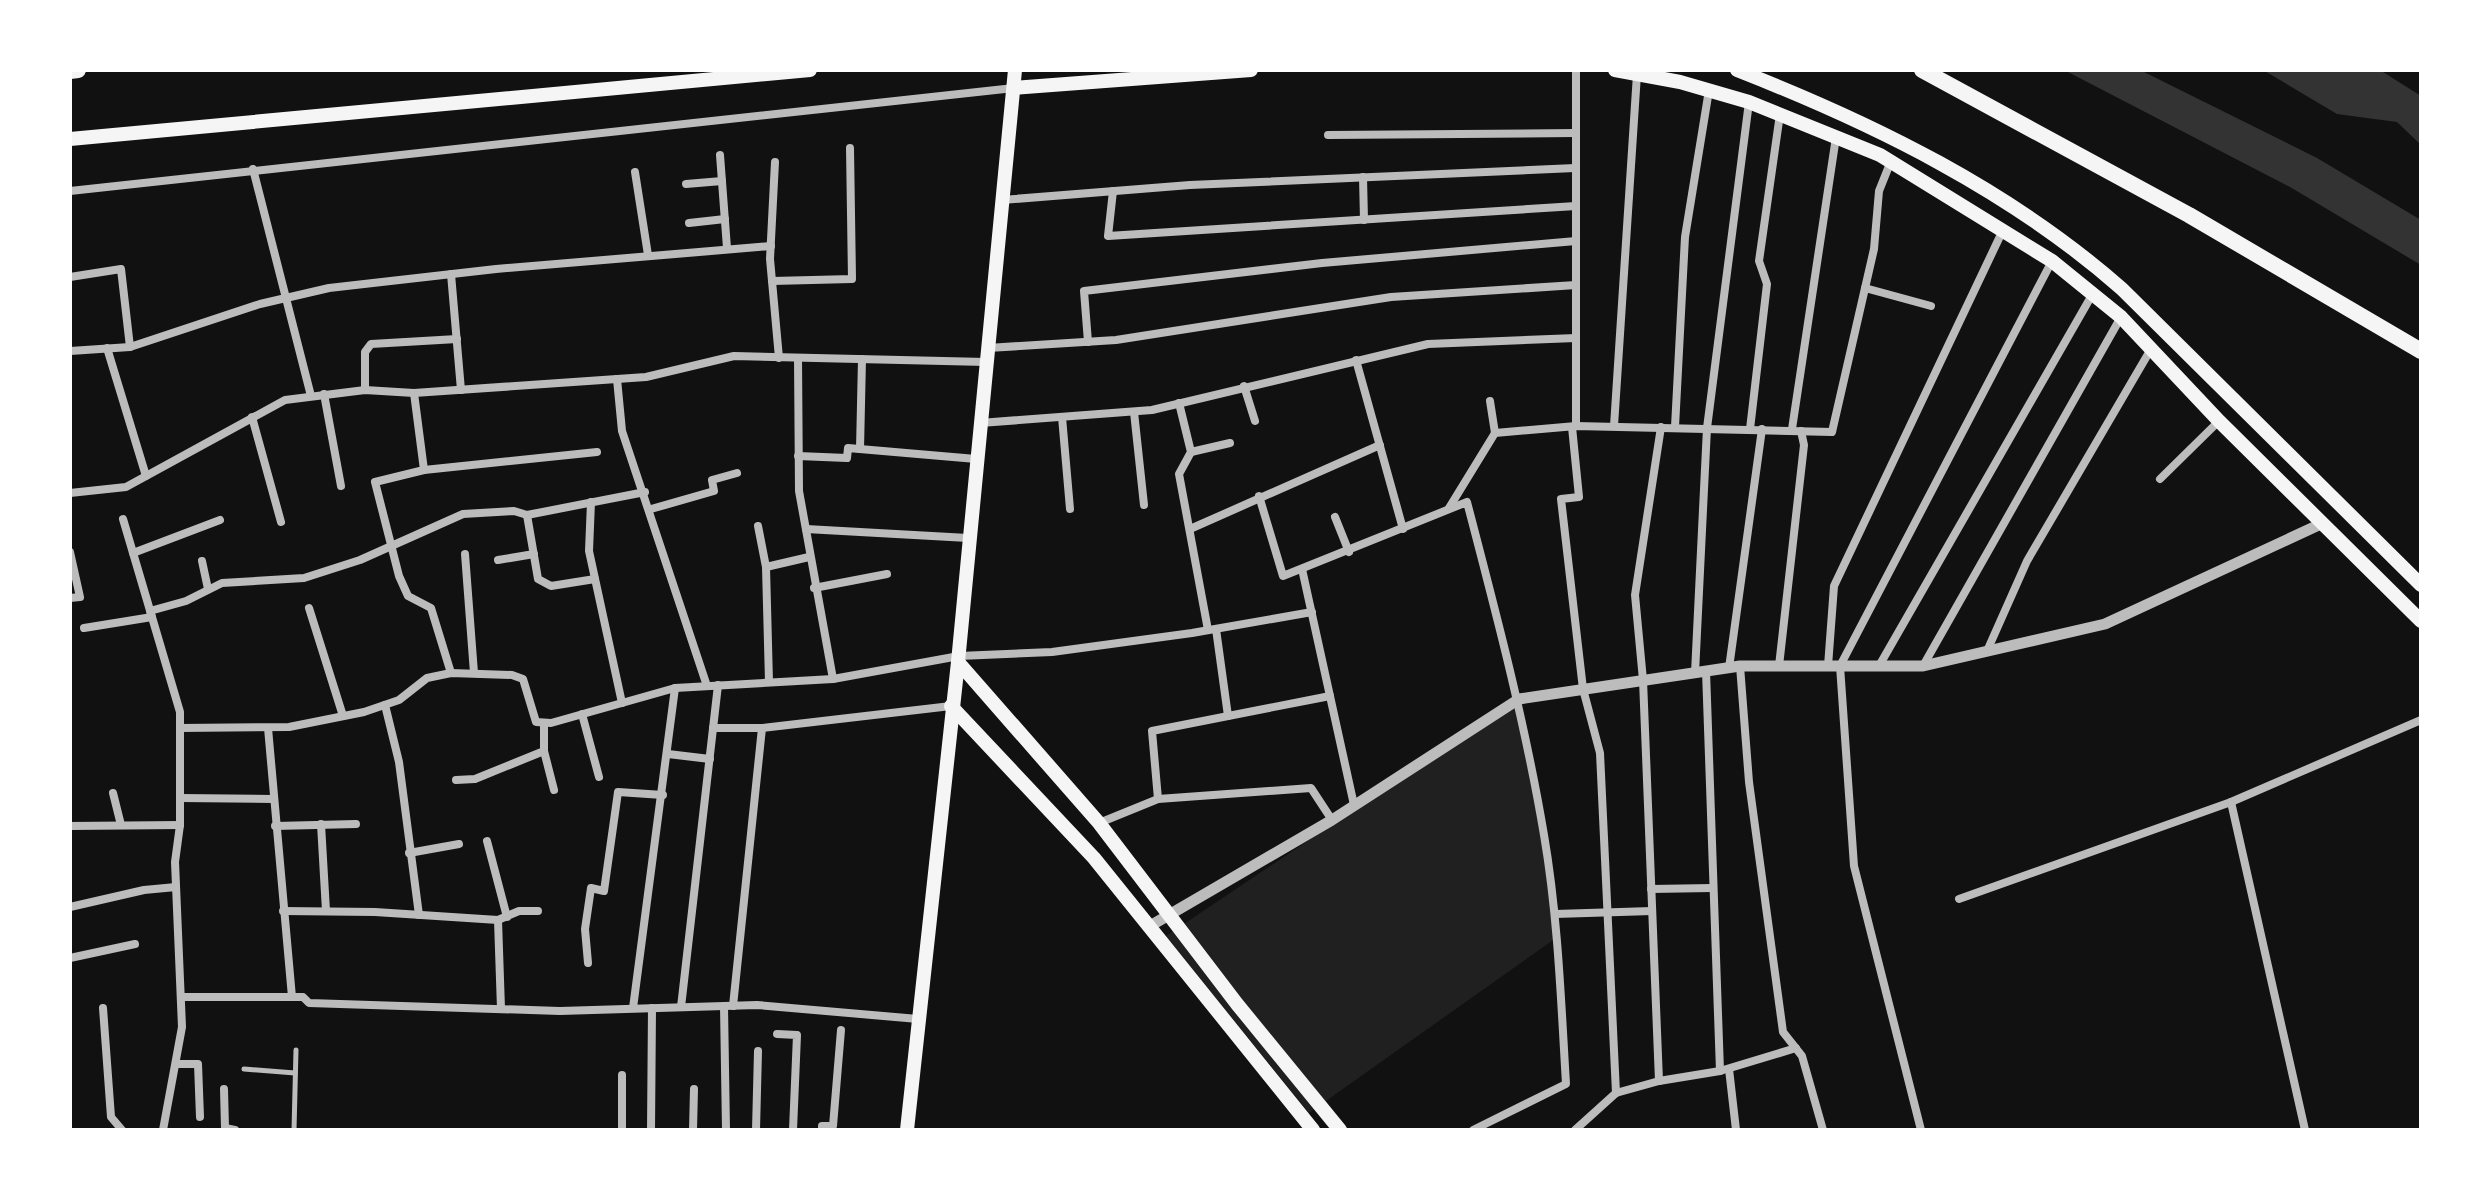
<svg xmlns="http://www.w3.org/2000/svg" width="2491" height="1200" font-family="'Asap Condensed',sans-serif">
  <rect width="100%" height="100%" fill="#111"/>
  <polygon fill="#202020" points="1519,699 1556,938 1309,1113 1166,936"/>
  <g fill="#333">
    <polygon points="2064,70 2140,70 2317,158 2421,220 2421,265 2290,187"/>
    <polygon points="2263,70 2380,70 2421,96 2421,145 2397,122 2337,114"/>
  </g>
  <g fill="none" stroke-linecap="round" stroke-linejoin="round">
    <g stroke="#bcbcbc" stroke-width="5">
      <polyline points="244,1069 295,1073"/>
      <polyline points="294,1130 296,1050"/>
    </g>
    <g stroke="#bcbcbc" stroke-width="8">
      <polyline points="1576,70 1576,426"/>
      <polyline points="1328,135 1575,133"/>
      <polyline points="720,155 727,248"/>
      <polyline points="775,162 770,259 779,358"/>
      <polyline points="253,169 311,396"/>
      <polyline points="635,172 648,255"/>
      <polyline points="1363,177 1364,220"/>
      <polyline points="686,184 722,181"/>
      <polyline points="70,191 1014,88"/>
      <polyline points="1113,191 1108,236 1576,206"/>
      <polyline points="1002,200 1190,185 1575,168"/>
      <polyline points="689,223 725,219"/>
      <polyline points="451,274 461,390"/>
      <polyline points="70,277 121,269 130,347"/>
      <polyline points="772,281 852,279 850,148"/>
      <polyline points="1865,288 1931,306"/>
      <polyline points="1088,342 1084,291 1322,263 1576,241"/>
      <polyline points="107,348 146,476"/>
      <polyline points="988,348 1116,340 1391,297 1576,285"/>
      <polyline points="70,351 130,347 260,304 329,288 496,269 771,246"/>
      <polyline points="798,358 799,491 833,679"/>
      <polyline points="1356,360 1403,529"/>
      <polyline points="617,379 622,431 707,686"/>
      <polyline points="1244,386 1255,421"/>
      <polyline points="365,390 365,352 371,344 457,339"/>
      <polyline points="414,393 424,470"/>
      <polyline points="324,394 341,486"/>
      <polyline points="1490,401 1495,433"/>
      <polyline points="1179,403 1191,452 1179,474 1208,630"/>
      <polyline points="1134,412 1144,505"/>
      <polyline points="252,417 281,522"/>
      <polyline points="1062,417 1070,509"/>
      <polyline points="980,423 1152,410 1428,344 1576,338"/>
      <polyline points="1614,426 1637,74"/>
      <polyline points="1572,427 1579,497 1561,499 1583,689 1600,753 1616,1093"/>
      <polyline points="1675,427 1685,237 1709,90"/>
      <polyline points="1750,429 1767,284 1759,261 1780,114"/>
      <polyline points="1792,429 1836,137"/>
      <polyline points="860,449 862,359"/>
      <polyline points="1191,452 1230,443"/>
      <polyline points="798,456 847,458 848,448 976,459"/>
      <polyline points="2160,479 2219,421"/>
      <polyline points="70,493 126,487 285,400 365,390 414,393 646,377 734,356 986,362"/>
      <path d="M1259 496 1283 576 1467 502C1496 613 1525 722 1544 835 1558 917 1561 1001 1566 1084L1473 1130"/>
      <polyline points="591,502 589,551 622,703"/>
      <polyline points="1449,508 1495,433 1576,426 1832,432 1874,249 1879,191 1891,161"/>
      <polyline points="651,509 714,491 712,480 737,473"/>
      <polyline points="527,515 538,579 551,586 595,579"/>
      <polyline points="1335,517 1349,552"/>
      <polyline points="123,519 180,712 180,825 175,862 182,1027 163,1130"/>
      <polyline points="758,526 766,567 769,682"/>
      <polyline points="806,529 968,538"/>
      <polyline points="1190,529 1380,445"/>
      <polyline points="70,552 80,597 70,598"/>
      <polyline points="133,553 220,520"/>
      <polyline points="465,554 474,673"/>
      <polyline points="498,560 534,554"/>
      <polyline points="202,561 208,589"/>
      <polyline points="766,567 809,557"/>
      <polyline points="1302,569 1354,805"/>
      <polyline points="814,588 887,574"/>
      <polyline points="309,608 343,716"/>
      <polyline points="150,611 186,601 222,583 304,578 360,560 463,514 514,511 527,515 645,492"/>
      <polyline points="84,628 152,617"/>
      <polyline points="1216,629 1228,716"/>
      <polyline points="1987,651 2027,561 2151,349"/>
      <polyline points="1740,666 1749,782 1783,1032 1802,1056 1823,1130"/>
      <polyline points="1779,666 1804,445 1801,431"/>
      <polyline points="1828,666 1834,586 2003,230"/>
      <polyline points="1879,666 2092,295"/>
      <polyline points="1923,666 2121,317"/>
      <polyline points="1729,668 1762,429"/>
      <polyline points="1706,671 1720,1071"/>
      <polyline points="451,673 431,608 408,596 399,576 375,482 424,470 597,452"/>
      <polyline points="1695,673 1707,428 1749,102"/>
      <polyline points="385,705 399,762 419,915"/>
      <polyline points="582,714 599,777"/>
      <polyline points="180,728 289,727 364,712 399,700 427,678 451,673 512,675 523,679 536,722 551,723 675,688 833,679 959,656 1052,652 1192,633 1312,612"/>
      <polyline points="268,728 292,997"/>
      <polyline points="713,728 762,728 951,706"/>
      <polyline points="544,751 554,790"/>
      <polyline points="668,754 710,759"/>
      <polyline points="456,780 475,779 544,751 544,723"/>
      <polyline points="113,793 121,825"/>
      <polyline points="180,798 273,799"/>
      <polyline points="1158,799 1152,731 1330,696"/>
      <polyline points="2231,802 2305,1130"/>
      <polyline points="1099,823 1158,799 1311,788 1332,820"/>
      <polyline points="321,824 326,911"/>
      <polyline points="70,826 180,825"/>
      <polyline points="275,826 356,824"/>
      <polyline points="487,841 507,917"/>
      <polyline points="409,853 459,844"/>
      <polyline points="1651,889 1712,888"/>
      <polyline points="1959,899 2231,802 2421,720"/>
      <polyline points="70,907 144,890 176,887"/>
      <polyline points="283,911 375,912 498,920 519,911 538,911"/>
      <polyline points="1555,914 1652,911"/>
      <polyline points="498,920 501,1009"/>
      <polyline points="70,958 135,944"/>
      <polyline points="588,963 585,929 591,888 604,891 618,792 663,795"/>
      <polyline points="181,997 303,997 309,1003 560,1011 757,1005 918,1019"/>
      <polyline points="724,1006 726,1130"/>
      <polyline points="733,1006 762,728"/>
      <polyline points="681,1007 718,685"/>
      <polyline points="103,1008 111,1117 122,1130"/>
      <polyline points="633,1008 675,688"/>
      <polyline points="777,1034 797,1035 793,1130"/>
      <polyline points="177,1064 198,1064 200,1117"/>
      <polyline points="1729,1069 1736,1130"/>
      <polyline points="1659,1081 1643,680 1635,595 1661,427"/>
      <polyline points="224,1089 225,1128 235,1130"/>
      <polyline points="622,1130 622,1075"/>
      <polyline points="651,1130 652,1008"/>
      <polyline points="693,1130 694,1089"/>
      <polyline points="756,1130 758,1051"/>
      <polyline points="822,1130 822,1126 833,1126 841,1030"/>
      <polyline points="1575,1130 1616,1093 1659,1081 1720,1071 1796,1048"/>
      <polyline points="1921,1130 1854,866 1840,666 2052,261"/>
    </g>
    <polyline stroke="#bcbcbc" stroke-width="11" points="1150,926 1332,820 1519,699 1740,666 1923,666 2105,624 2323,523"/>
    <g stroke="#f5f5f5" stroke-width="14">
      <polyline points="1615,70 1680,82 1749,102 1880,155 2052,261 2121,317 2219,421 2421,621"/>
      <path d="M1737 70C1875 124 2011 191 2122 289L2421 585"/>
      <polyline points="1014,88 1251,70"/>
      <polyline points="70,139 810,70"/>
      <polyline points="958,662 1099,823 1237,1004 1340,1130"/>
      <polyline points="951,706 1094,858 1313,1130"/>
      <polyline points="907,1130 958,662 1015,70"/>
    </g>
    <g stroke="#f5f5f5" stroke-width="16">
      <polyline points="1922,70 2189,215 2421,351"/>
      <polyline points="70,71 78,70"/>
    </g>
  </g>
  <rect width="2491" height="1200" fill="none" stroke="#ffffff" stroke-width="144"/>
</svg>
